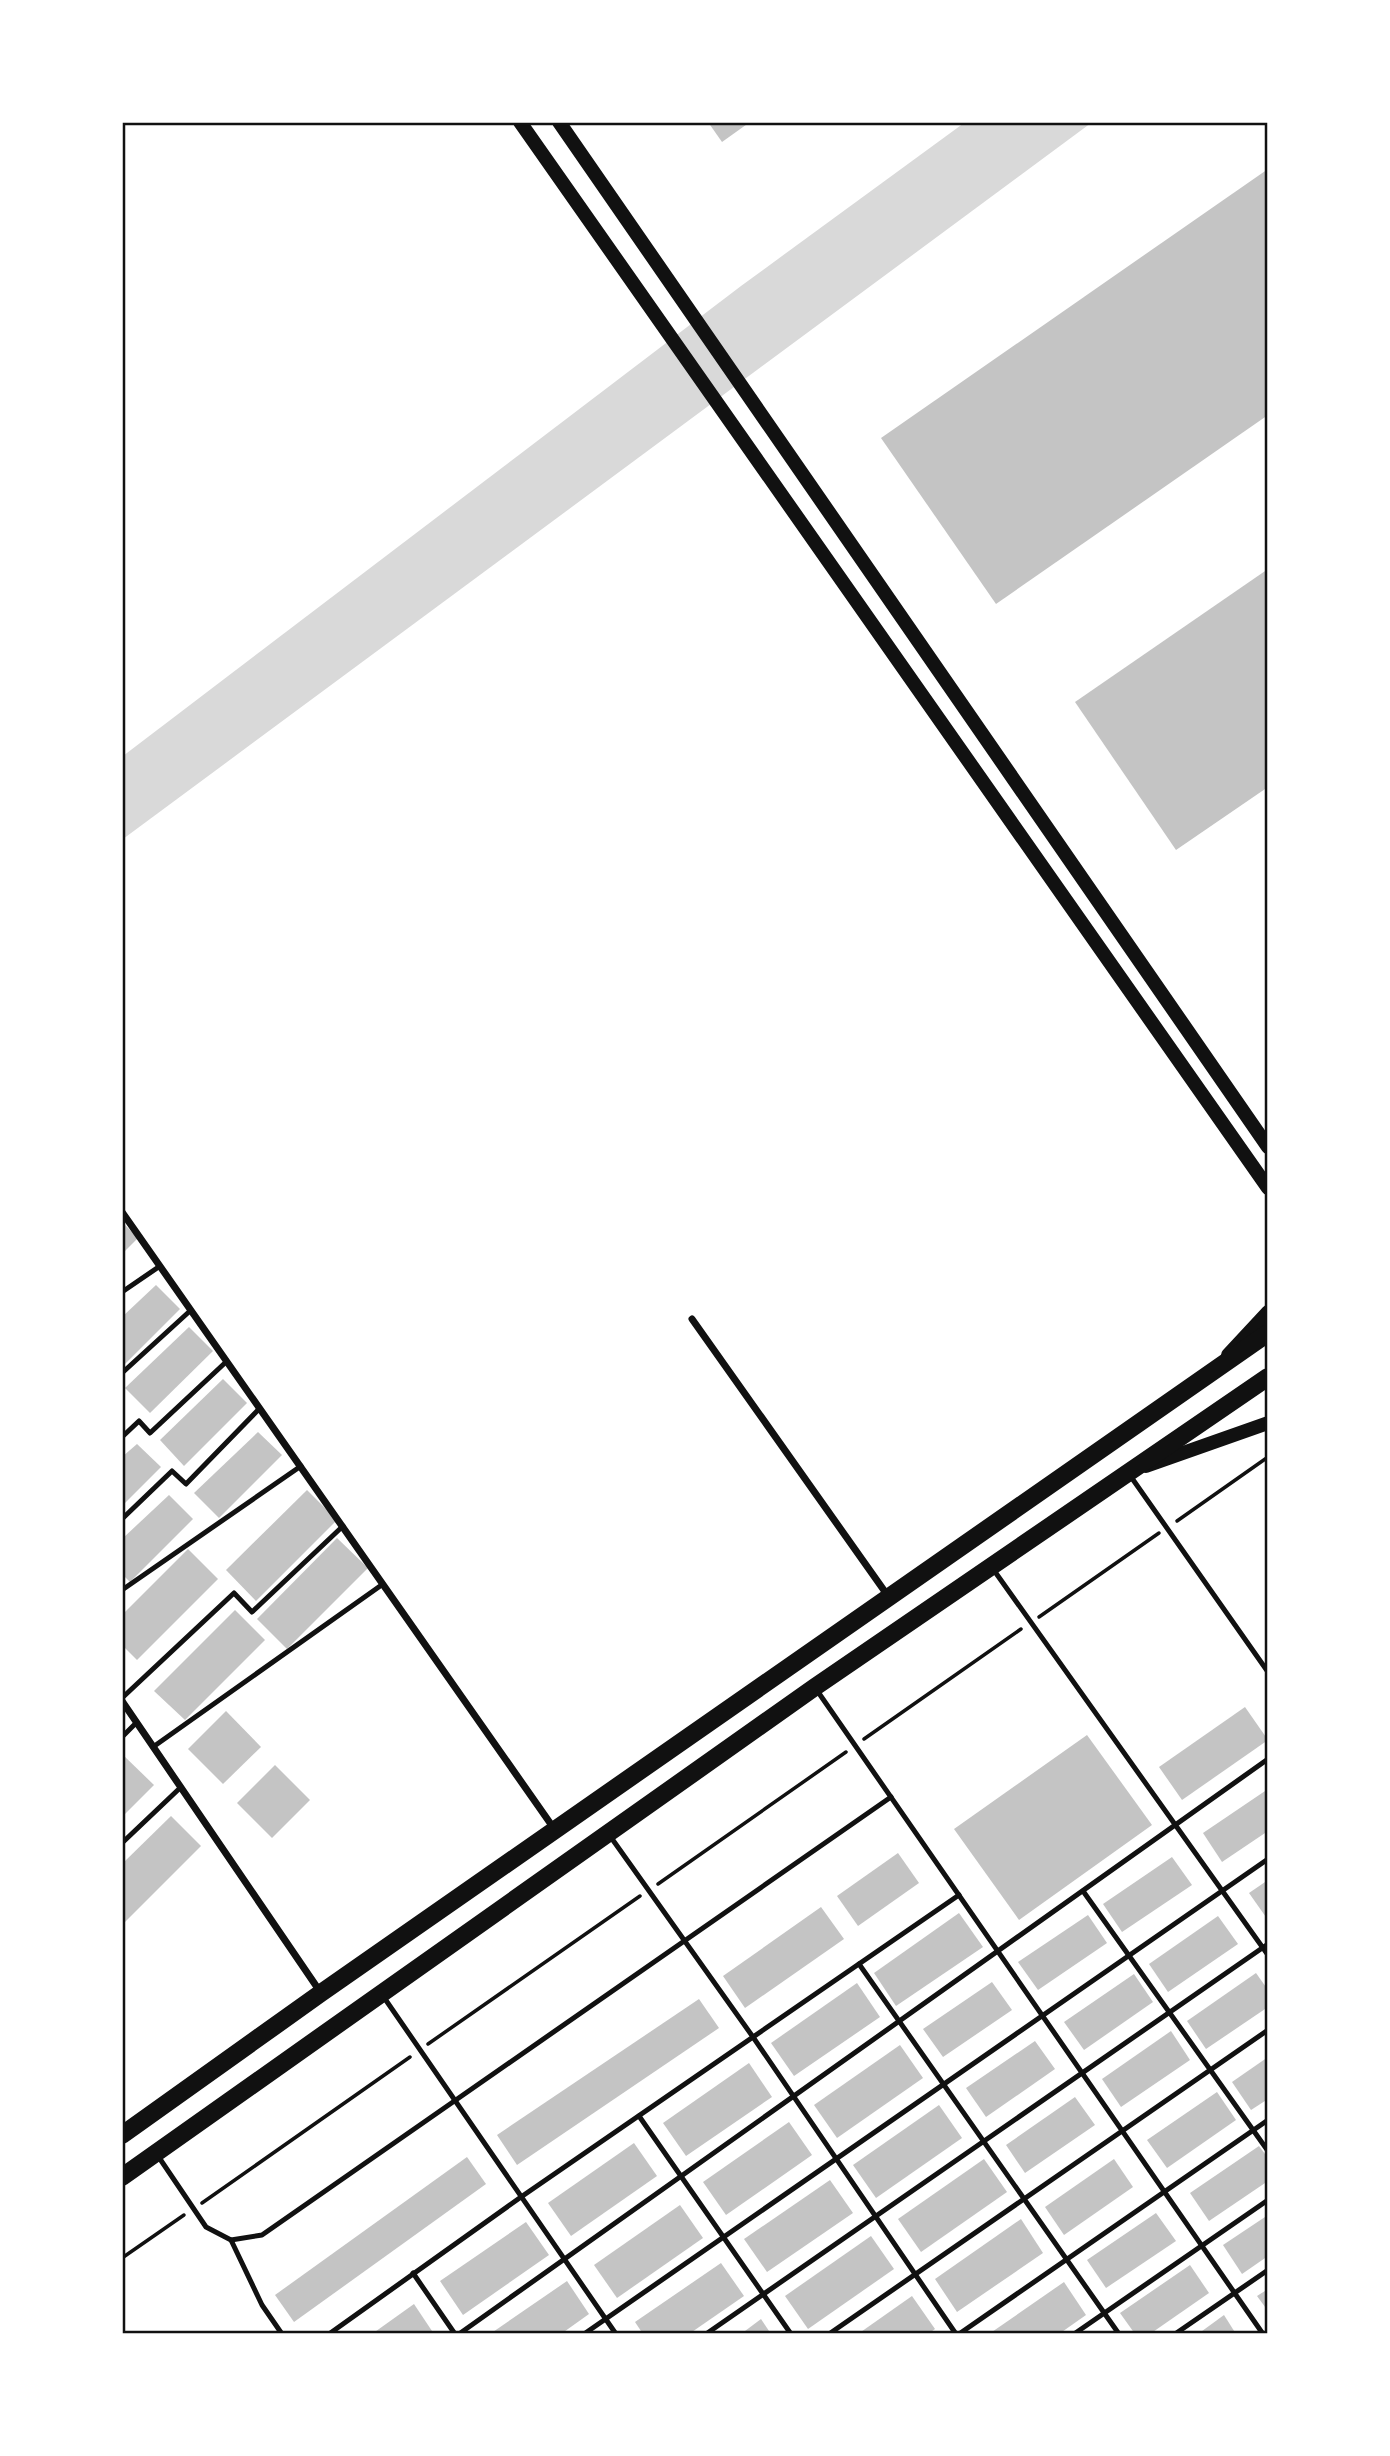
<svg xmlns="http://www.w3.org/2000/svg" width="1390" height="2456" font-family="'Public Sans',sans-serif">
  <rect width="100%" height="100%" fill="#fff"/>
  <polygon fill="#d9d9d9" points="964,123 1091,123 123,839 123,756 741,286"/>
  <g fill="#c4c4c4">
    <polygon points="708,122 750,122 722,142"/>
    <polygon points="1268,169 1268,415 996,604 881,438"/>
    <polygon points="1268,569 1268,787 1176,850 1075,702"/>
    <polygon points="122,1222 138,1238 122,1254"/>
    <polygon points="156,1285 180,1309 122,1367 122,1317"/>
    <polygon points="189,1327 213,1351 150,1413 125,1388"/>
    <polygon points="223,1379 247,1403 184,1466 160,1440"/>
    <polygon points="258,1432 282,1455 219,1518 194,1493"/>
    <polygon points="137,1444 161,1467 122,1506 122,1457"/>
    <polygon points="307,1490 337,1520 256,1601 226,1570"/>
    <polygon points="169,1495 193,1519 130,1582 122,1574 122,1539"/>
    <polygon points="337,1538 368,1568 287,1649 257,1619"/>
    <polygon points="188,1549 218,1579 137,1660 122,1645 122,1615"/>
    <polygon points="235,1610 265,1640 185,1720 154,1691"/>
    <polygon points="1245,1707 1268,1740 1182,1800 1159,1767"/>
    <polygon points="226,1711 261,1747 223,1784 188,1749"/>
    <polygon points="1087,1735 1152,1825 1019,1920 954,1829"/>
    <polygon points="122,1754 154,1785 122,1817"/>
    <polygon points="275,1765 310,1800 272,1838 237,1803"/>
    <polygon points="1268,1789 1268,1831 1222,1862 1203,1833"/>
    <polygon points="171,1816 201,1846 122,1925 122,1864"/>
    <polygon points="898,1853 919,1883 858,1926 837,1896"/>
    <polygon points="1172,1857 1192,1885 1122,1932 1103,1904"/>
    <polygon points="1268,1880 1268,1920 1249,1893"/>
    <polygon points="821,1907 844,1939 745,2008 723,1976"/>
    <polygon points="959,1913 983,1947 896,2006 874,1973"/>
    <polygon points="1088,1915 1107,1943 1038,1990 1018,1962"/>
    <polygon points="1218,1916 1238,1944 1168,1992 1149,1964"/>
    <polygon points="1256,1973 1268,1990 1268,2007 1206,2049 1187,2021"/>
    <polygon points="1134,1974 1153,2002 1084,2050 1064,2022"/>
    <polygon points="992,1982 1012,2010 943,2057 923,2029"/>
    <polygon points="857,1983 880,2017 794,2076 771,2043"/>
    <polygon points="699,1999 719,2028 517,2165 497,2135"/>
    <polygon points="1171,2031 1190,2060 1121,2107 1102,2079"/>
    <polygon points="1035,2041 1055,2069 986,2117 966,2088"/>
    <polygon points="900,2045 923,2078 837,2138 814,2105"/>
    <polygon points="1268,2057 1268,2099 1251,2110 1232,2082"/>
    <polygon points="749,2063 772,2097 686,2156 663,2123"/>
    <polygon points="1217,2092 1236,2120 1167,2168 1147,2140"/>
    <polygon points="1075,2097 1095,2125 1025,2173 1006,2145"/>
    <polygon points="939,2105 962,2138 876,2198 853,2165"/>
    <polygon points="789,2122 812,2155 726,2215 703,2182"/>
    <polygon points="634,2143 657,2176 571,2236 548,2203"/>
    <polygon points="1259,2146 1268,2158 1268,2181 1209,2221 1190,2193"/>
    <polygon points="467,2157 486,2184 294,2322 275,2295"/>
    <polygon points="984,2159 1007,2192 921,2252 898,2219"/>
    <polygon points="1114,2159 1133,2187 1064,2235 1045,2207"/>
    <polygon points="830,2180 853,2213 767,2272 744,2239"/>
    <polygon points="680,2205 703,2238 617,2298 594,2265"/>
    <polygon points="1156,2213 1176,2241 1106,2288 1087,2260"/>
    <polygon points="1268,2215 1268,2256 1242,2274 1223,2245"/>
    <polygon points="1021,2219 1043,2253 957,2312 935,2279"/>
    <polygon points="526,2222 549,2255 463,2315 440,2281"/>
    <polygon points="871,2236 894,2269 808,2329 785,2296"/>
    <polygon points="721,2263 744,2296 689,2334 643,2334 635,2322"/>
    <polygon points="1190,2265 1209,2293 1150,2334 1135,2334 1120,2313"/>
    <polygon points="567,2281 589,2314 561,2334 490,2334"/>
    <polygon points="1064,2282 1086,2315 1059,2334 989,2334"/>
    <polygon points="1268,2289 1268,2311 1257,2296"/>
    <polygon points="912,2296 935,2329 928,2334 858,2334"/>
    <polygon points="414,2304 434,2334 372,2334"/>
    <polygon points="1224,2315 1236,2334 1198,2334"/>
    <polygon points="761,2319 771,2334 741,2334"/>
  </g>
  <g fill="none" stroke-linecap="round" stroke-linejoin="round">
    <g stroke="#111" stroke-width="3.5">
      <polyline points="1177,1521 1268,1457"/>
      <polyline points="1039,1617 1159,1533"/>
      <polyline points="864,1739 1021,1629"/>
      <polyline points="658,1884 846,1752"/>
      <polyline points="428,2044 640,1896"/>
      <polyline points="202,2203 410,2057"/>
      <polyline points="122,2258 184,2215"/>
    </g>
    <g stroke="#111" stroke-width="5">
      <polyline points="122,1292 160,1266"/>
      <polyline points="122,1373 191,1310"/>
      <polyline points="122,1437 139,1421 150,1433 227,1361"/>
      <polyline points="1129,1474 1268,1672"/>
      <polyline points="122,1519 172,1471 186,1484 260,1408"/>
      <polyline points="993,1569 1268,1955"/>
      <polyline points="122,1590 301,1466"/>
      <polyline points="816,1689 1263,2334"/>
      <polyline points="122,1698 234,1593 252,1612 343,1526"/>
      <polyline points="122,1737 137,1722"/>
      <polyline points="153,1747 383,1584"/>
      <polyline points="610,1836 753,2037 956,2334"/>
      <polyline points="122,1843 181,1787"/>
      <polyline points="1083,1891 1268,2151"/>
      <polyline points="859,1964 1119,2334"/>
      <polyline points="383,1996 616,2334"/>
      <polyline points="639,2116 791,2334"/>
      <polyline points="158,2156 206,2227 231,2240 262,2235 891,1797"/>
      <polyline points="231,2240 262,2305 282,2334"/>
      <polyline points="413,2273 455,2334"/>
      <polyline points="329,2334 521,2197 959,1895"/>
      <polyline points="459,2334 1268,1759"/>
      <polyline points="584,2334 1268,1859"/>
      <polyline points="706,2334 1268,1944"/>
      <polyline points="829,2334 1268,2030"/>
      <polyline points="959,2334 1268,2120"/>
      <polyline points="1074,2334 1268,2200"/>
      <polyline points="1175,2334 1268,2270"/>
    </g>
    <g stroke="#111" stroke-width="7">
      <polyline points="122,1212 555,1830"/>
      <polyline points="692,1319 888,1596"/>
      <polyline points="122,1701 321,1993"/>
    </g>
    <g stroke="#111" stroke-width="14">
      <polyline points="520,122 1268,1188"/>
      <polyline points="559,122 1268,1147"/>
      <polyline points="1228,1355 1268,1312"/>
      <polyline points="1146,1466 1268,1423"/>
    </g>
    <g stroke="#111" stroke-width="18">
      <polyline points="122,2135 321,1993 1268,1333"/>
      <polyline points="122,2177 815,1687 1268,1377"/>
    </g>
  </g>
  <rect width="1390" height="2456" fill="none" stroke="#ffffff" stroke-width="248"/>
  <rect x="124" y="124" width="1142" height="2208" fill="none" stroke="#111" stroke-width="2.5"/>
</svg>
